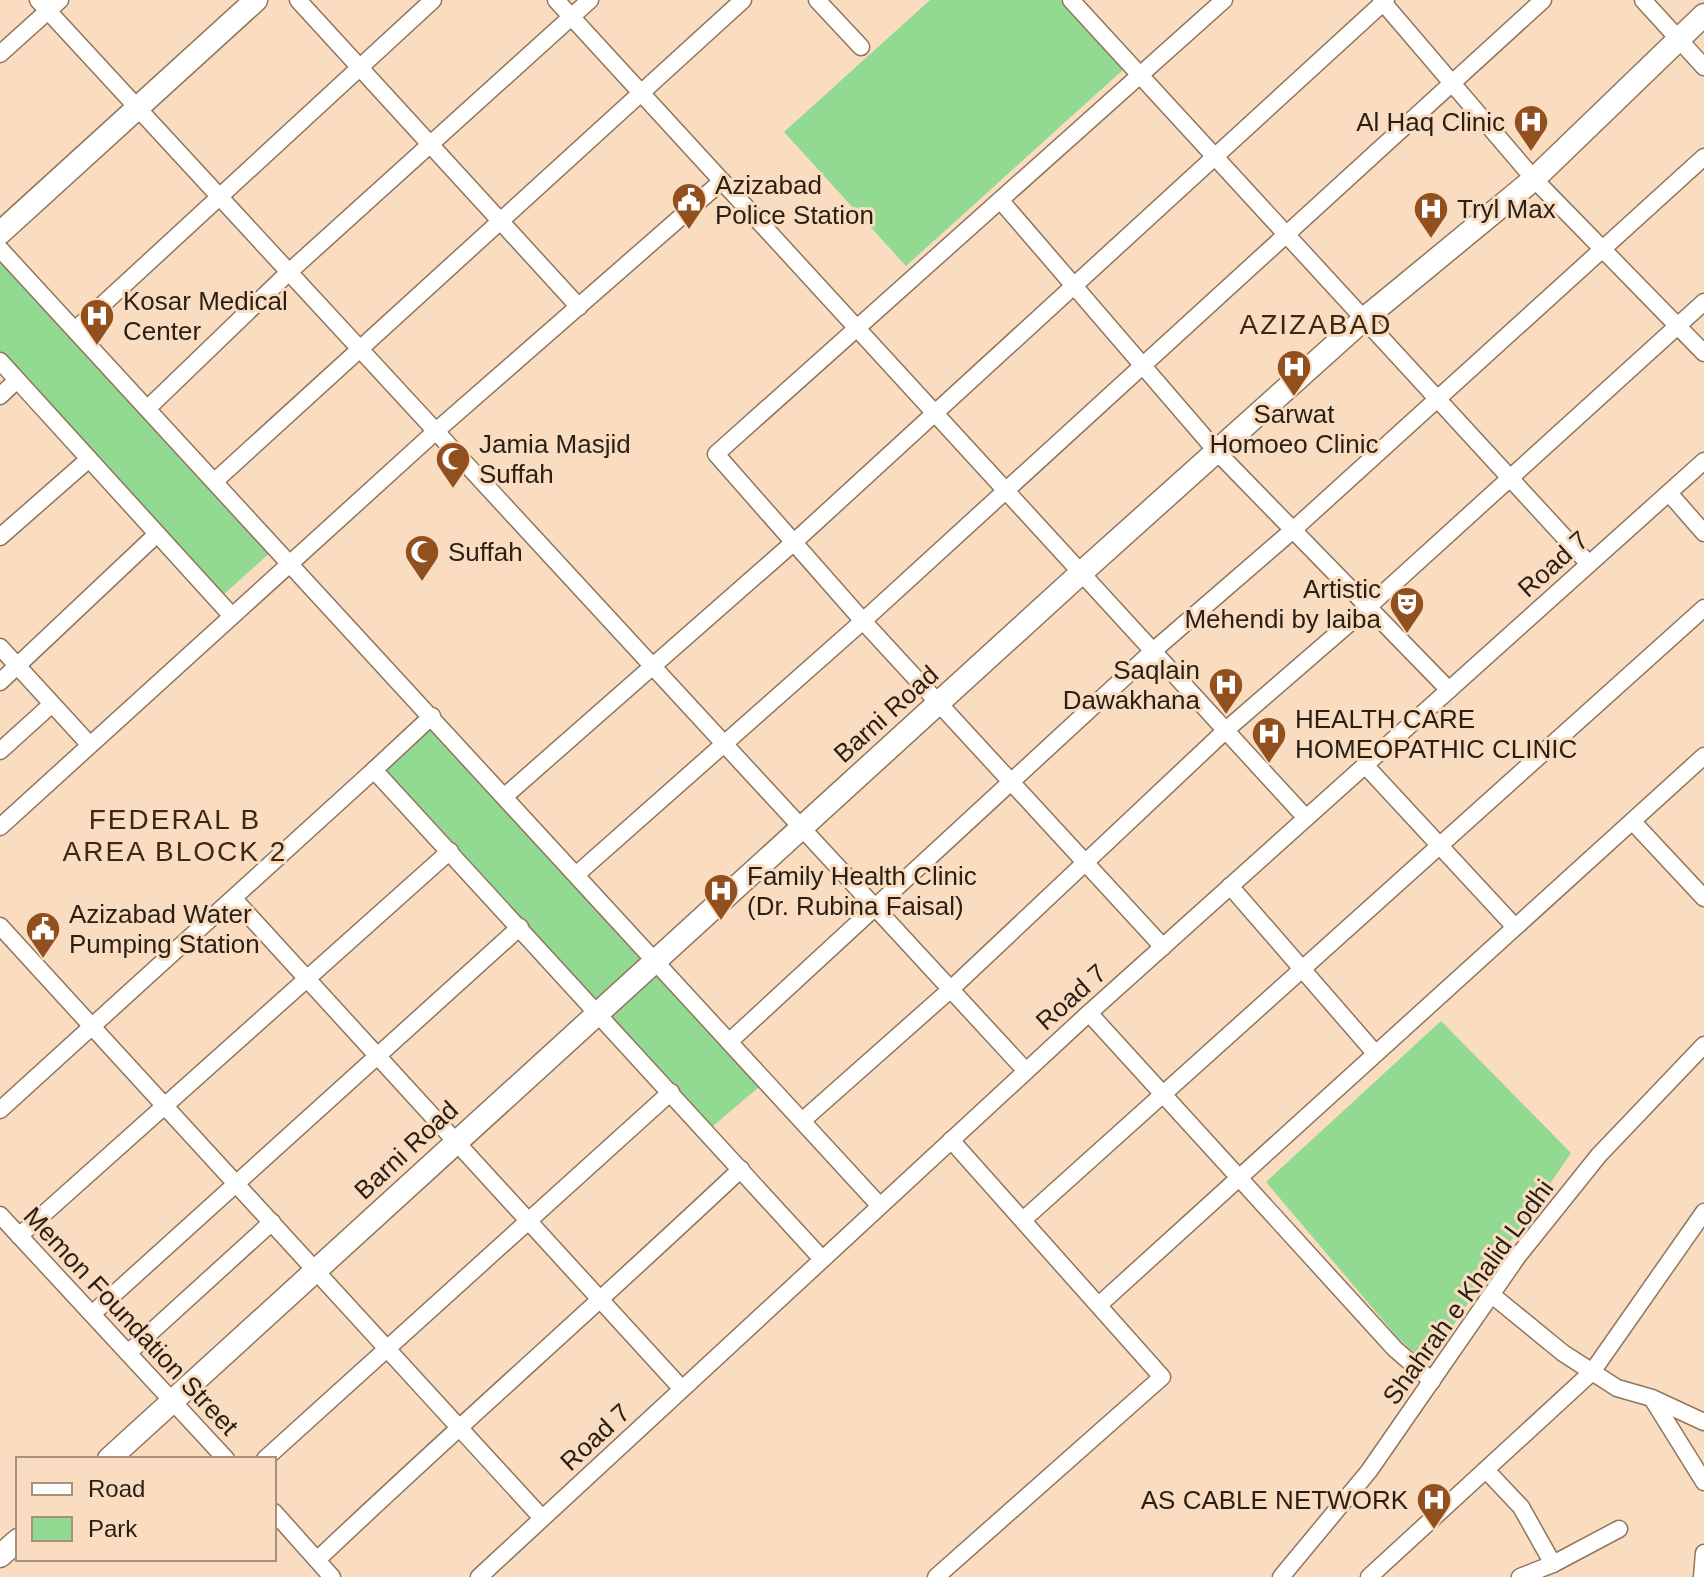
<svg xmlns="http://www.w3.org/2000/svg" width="1704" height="1577" font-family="Helvetica,sans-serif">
  <rect width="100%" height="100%" fill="#faddc1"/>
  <g fill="#92d991">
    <polygon points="930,0 1061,0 1124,69 906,266 784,132"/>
    <polygon points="0,256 272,551 222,596 0,355"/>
    <polygon points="432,716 766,1081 706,1132 374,770"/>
    <polygon points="1441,1021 1571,1153 1427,1364 1398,1338 1266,1182"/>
  </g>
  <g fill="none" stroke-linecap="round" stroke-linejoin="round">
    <defs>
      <g id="street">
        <polyline points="38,0 1026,1071"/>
        <polyline points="298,0 579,307"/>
        <polyline points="556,0 1306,818"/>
        <polyline points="817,0 861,47"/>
        <polyline points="1071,0 1589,564"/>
        <polyline points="1381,0 1534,179 1704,353"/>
        <polyline points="1643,0 1704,67"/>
        <polyline points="0,54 60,0"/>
        <polyline points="1001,201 1218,453 1449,690"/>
        <polyline points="0,249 880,1206"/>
        <polyline points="75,330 433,0"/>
        <polyline points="0,361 231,615"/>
        <polyline points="0,396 17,380"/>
        <polyline points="148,408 289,272 590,0"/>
        <polyline points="215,481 743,0"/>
        <polyline points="1669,493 1704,533"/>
        <polyline points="0,537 89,459"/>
        <polyline points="0,647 89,744"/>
        <polyline points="0,682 157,534"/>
        <polyline points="432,716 374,770 822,1259"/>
        <polyline points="0,751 52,704"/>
        <polyline points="1365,765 1515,927"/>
        <polyline points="505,796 793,543 1386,0"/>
        <polyline points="1633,822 1704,898"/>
        <polyline points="0,827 436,431 722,181"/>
        <polyline points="577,874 863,621 1543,0"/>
        <polyline points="1230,886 1375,1053"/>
        <polyline points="234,899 682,1389"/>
        <polyline points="0,926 542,1518"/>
        <polyline points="1163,947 863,621 716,454 1224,0"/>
        <polyline points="1089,1013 1395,1349 1432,1381"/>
        <polyline points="730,1041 1153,651 1293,530 1704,157"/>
        <polyline points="0,1110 374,770"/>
        <polyline points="802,1121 951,989 1226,730 1368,607 1704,302"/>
        <polyline points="0,1215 226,1459"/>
        <polyline points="1023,1220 1704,608"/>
        <polyline points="19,1236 450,851"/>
        <polyline points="1492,1295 1563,1353 1617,1388 1652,1398 1704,1422"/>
        <polyline points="1100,1304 1704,756"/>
        <polyline points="92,1314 520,927"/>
        <polyline points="128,1353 272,1222"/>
        <polyline points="1653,1400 1704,1482"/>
        <polyline points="265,1459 671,1092"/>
        <polyline points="1486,1470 1521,1507 1553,1564"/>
        <polyline points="274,1512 332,1577"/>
        <path d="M317 1560C456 1428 601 1301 741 1169"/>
        <polyline points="479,1577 1089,1013 1704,461"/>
        <polyline points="936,1577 1162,1377 951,1140"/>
        <polyline points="1281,1577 1369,1471 1518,1256 1599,1155 1704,1045"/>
        <polyline points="1369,1577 1592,1372 1704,1212"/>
        <polyline points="1520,1577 1553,1564 1619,1529"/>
        <polyline points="1702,1577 1704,1553"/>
      </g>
      <g id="secondary">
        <polyline points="0,233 256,0"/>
        <polyline points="109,1459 1081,573 1364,319 1534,179 1704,15"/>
        <polyline points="0,1556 18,1540"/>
      </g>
    </defs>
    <use href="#street" stroke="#8f755c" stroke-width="19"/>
    <use href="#secondary" stroke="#8f755c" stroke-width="25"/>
    <use href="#street" stroke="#fff" stroke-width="16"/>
    <use href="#secondary" stroke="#fff" stroke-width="22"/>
  </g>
  <defs>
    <symbol id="hospital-pin" viewBox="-11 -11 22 30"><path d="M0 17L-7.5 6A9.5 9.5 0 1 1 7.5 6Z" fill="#92501e" stroke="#faddc1"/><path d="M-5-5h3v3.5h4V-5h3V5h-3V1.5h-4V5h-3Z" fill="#fff"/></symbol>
    <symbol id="civic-pin" viewBox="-11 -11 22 30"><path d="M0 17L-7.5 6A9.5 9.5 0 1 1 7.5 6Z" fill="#92501e" stroke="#faddc1"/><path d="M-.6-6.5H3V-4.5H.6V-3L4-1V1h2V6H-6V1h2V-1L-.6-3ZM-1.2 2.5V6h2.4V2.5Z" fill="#fff"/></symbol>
    <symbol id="mosque-pin" viewBox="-11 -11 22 30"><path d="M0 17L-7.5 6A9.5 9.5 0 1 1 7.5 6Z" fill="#92501e" stroke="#faddc1"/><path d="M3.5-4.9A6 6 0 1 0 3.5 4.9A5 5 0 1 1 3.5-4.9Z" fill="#fff"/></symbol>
    <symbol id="theatre-pin" viewBox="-11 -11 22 30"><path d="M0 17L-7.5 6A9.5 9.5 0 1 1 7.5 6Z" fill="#92501e" stroke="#faddc1"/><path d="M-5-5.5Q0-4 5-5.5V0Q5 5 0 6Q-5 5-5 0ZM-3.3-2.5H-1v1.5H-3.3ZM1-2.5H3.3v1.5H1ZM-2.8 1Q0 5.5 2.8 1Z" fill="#fff"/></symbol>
  </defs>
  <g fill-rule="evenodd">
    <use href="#hospital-pin" x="1511" y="102" width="40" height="54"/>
    <use href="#civic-pin" x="669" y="180" width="40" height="54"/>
    <use href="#hospital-pin" x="1411" y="189" width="40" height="54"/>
    <use href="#hospital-pin" x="77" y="296" width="40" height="54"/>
    <use href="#hospital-pin" x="1274" y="347" width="40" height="54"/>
    <use href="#mosque-pin" x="433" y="439" width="40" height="54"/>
    <use href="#mosque-pin" x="402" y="532" width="40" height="54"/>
    <use href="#theatre-pin" x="1387" y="584" width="40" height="54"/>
    <use href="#hospital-pin" x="1206" y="665" width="40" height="54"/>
    <use href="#hospital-pin" x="1249" y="714" width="40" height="54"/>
    <use href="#hospital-pin" x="701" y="871" width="40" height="54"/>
    <use href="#civic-pin" x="23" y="909" width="40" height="54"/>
    <use href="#hospital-pin" x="1414" y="1480" width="40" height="54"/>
  </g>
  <g text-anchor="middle" stroke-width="6" stroke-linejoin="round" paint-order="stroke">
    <g font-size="26" fill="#291f15" stroke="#faddc1" text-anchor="start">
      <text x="1505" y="131" text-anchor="end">Al Haq Clinic</text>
      <text x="715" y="194">Azizabad<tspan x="715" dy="30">Police Station</tspan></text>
      <text x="1457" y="218">Tryl Max</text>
      <text x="123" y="310">Kosar Medical<tspan x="123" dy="30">Center</tspan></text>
      <text x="1294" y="423" text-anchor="middle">Sarwat<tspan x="1294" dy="30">Homoeo Clinic</tspan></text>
      <text x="479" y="453">Jamia Masjid<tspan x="479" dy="30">Suffah</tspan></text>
      <text x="448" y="561">Suffah</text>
      <text x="1381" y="598" text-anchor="end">Artistic<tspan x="1381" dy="30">Mehendi by laiba</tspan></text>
      <text x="1200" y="679" text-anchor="end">Saqlain<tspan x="1200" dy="30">Dawakhana</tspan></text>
      <text x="1295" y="728">HEALTH CARE<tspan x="1295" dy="30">HOMEOPATHIC CLINIC</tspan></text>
      <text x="747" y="885">Family Health Clinic<tspan x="747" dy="30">(Dr. Rubina Faisal)</tspan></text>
      <text x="69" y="923">Azizabad Water<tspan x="69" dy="30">Pumping Station</tspan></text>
      <text x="1408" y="1509" text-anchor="end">AS CABLE NETWORK</text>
    </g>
    <g font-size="26" fill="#291f15" stroke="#faddc1">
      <text transform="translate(1553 564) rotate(-42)" y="9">Road 7</text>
      <text transform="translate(886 714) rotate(-42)" y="9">Barni Road</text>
      <text transform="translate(1071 997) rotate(-42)" y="9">Road 7</text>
      <text transform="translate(406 1150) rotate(-43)" y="9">Barni Road</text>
      <text transform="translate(1468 1292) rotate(-54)" y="9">Shahrah e Khalid Lodhi</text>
      <text transform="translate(131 1321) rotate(47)" y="9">Memon Foundation Street</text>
      <text transform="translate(595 1437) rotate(-43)" y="9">Road 7</text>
    </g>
    <g font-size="28" letter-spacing="2" fill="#3d2810" stroke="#faddc1">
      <text x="1316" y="334">AZIZABAD</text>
      <text x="175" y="829">FEDERAL B<tspan x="175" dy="32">AREA BLOCK 2</tspan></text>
    </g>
  </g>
  <rect x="16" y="1457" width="260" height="104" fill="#faddc1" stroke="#a6917c" stroke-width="2"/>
  <rect x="32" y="1483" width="40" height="12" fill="#ffffff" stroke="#a6917c" stroke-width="2"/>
  <text x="88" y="1497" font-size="24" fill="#291f15">Road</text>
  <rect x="32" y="1517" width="40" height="24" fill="#92d991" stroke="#a6917c" stroke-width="2"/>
  <text x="88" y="1537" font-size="24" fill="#291f15">Park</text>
</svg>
